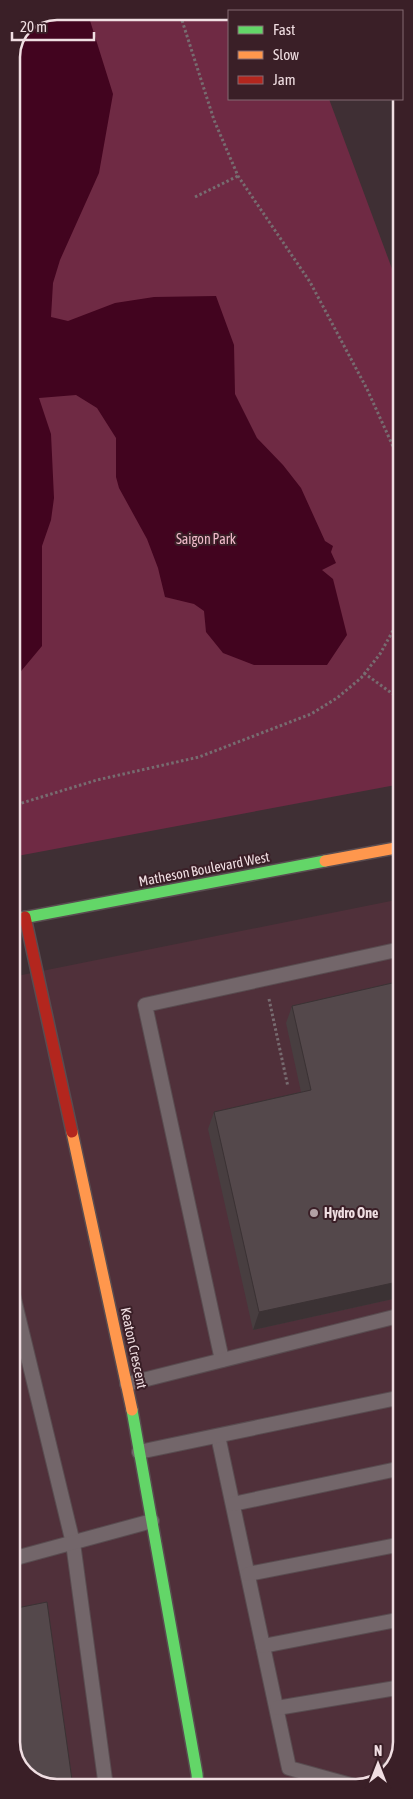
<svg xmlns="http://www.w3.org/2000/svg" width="413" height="1799" font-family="'Asap Condensed',sans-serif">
  <rect width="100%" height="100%" fill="#3f2f34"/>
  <polygon fill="#50303a" points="401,899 402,1742 391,1772 364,1787 52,1787 12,1750 12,977"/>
  <polygon fill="#6f2a44" points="57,11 229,11 229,99 329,99 401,293 401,784 12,857 11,57 25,25"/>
  <polygon fill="#42041f" points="57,11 87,11 113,94 99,173 60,260 53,283 51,317 68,321 115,303 154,297 216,296 234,345 235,394 257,438 283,465 301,488 325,541 333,546 331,552 336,563 322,570 333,579 347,635 327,665 254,665 223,653 206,632 204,611 194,604 165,597 158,568 147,539 119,488 116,477 116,438 97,408 76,395 39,398 51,434 54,498 51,520 42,546 42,646 12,682 11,57 25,25"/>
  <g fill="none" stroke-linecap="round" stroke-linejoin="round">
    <defs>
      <g id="lane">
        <polyline points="12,1291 73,1543 106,1787"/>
        <polyline points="222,1360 145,1005 401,949"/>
        <polyline points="127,1384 402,1315"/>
        <polyline points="218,1436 289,1768 358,1787"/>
        <polyline points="139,1452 402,1397"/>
        <polyline points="233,1504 402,1468"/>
        <polyline points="12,1559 152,1521"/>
        <polyline points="248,1574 402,1544"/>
        <polyline points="263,1646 402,1619"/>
        <polyline points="277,1708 402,1687"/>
        <polyline points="376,1780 393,1765"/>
      </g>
      <g id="fast">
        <polyline points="12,920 325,861"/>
        <polyline points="132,1410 197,1774 198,1787"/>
      </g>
      <g id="slow">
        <polyline points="325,861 401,847"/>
        <polyline points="72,1132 132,1410"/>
      </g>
      <polyline id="jam" points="25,917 72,1132"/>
    </defs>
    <use href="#lane" stroke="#594c50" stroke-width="16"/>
    <use href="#fast" stroke="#594c50" stroke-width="14"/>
    <use href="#slow" stroke="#594c50" stroke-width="14"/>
    <use href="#jam" stroke="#594c50" stroke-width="14"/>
    <g stroke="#776c70" stroke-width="3" stroke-dasharray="2.5 2.5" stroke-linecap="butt">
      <polyline points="179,11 214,120 238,176 310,282 367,389 401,464"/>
      <polyline points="195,197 238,176"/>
      <polyline points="364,673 401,700"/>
      <polyline points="12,806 97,780 199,757 311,714 337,698 361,678 380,654 395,627 401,608"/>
      <polyline points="269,999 288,1087"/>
    </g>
    <use href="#lane" stroke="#73666a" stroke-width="14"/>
    <use href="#fast" stroke="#63d668" stroke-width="11"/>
    <use href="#slow" stroke="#ff974d" stroke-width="11"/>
    <use href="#jam" stroke="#b3261e" stroke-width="11"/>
  </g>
  <polygon fill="#483e40" points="401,981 402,1297 253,1330 208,1129 214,1112 301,1092 286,1023 292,1006"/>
  <polygon fill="#3b3234" points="402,1281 402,1297 253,1330 259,1312"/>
  <g fill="#54484b" stroke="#3b3234">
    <polygon points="401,981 402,1281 259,1312 214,1112 311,1090 292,1006"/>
    <polygon points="47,1602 73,1787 52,1787 27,1776 12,1750 12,1609"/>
  </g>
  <circle fill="#b2a1a5" stroke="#3a1f27" stroke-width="2" cx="314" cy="1213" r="5"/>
  <g text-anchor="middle" stroke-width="4" stroke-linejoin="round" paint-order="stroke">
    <g font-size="14" fill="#f0bbca" stroke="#3a1f27">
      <text x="206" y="544">Saigon Park</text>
    </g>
    <g font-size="14" fill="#f0dee2" stroke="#3a1f27">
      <text transform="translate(204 869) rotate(-11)" y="5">Matheson Boulevard West</text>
      <text transform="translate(134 1348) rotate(78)" y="5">Keaton Crescent</text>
    </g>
    <g font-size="14" font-weight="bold" fill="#f0dee2" stroke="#3a1f27" text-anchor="start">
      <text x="324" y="1218">Hydro One</text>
    </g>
  </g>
  <path d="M0 0H413V1799H0ZM57 20H356A37 37 0 0 1 393 57V1742A37 37 0 0 1 356 1779H57A37 37 0 0 1 20 1742V57A37 37 0 0 1 57 20Z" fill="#3a1f27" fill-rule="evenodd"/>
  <path fill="none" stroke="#f0dee2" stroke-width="2.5" d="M57 20H356A37 37 0 0 1 393 57V1742A37 37 0 0 1 356 1779H57A37 37 0 0 1 20 1742V57A37 37 0 0 1 57 20Z"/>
  <rect x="228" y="10" width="175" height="90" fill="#3a1f27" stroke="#836b72"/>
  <rect x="238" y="26" width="25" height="8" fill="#63d668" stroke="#836b72"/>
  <text x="273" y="35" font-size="15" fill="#f0dee2">Fast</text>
  <rect x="238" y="51" width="25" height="8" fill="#ff974d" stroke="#836b72"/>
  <text x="273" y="60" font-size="15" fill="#f0dee2">Slow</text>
  <rect x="238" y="76" width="25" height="8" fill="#b3261e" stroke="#836b72"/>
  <text x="273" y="85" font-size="15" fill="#f0dee2">Jam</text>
  <g transform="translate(378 1764)" stroke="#3a1f27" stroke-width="4" paint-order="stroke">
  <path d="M0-4L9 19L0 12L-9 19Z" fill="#f0dee2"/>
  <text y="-8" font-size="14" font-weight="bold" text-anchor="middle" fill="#f0dee2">N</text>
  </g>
  <path d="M12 32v8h82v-8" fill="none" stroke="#f0dee2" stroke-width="2.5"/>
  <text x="20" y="32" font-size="15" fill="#f0dee2" stroke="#3a1f27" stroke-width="4" paint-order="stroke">20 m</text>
</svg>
